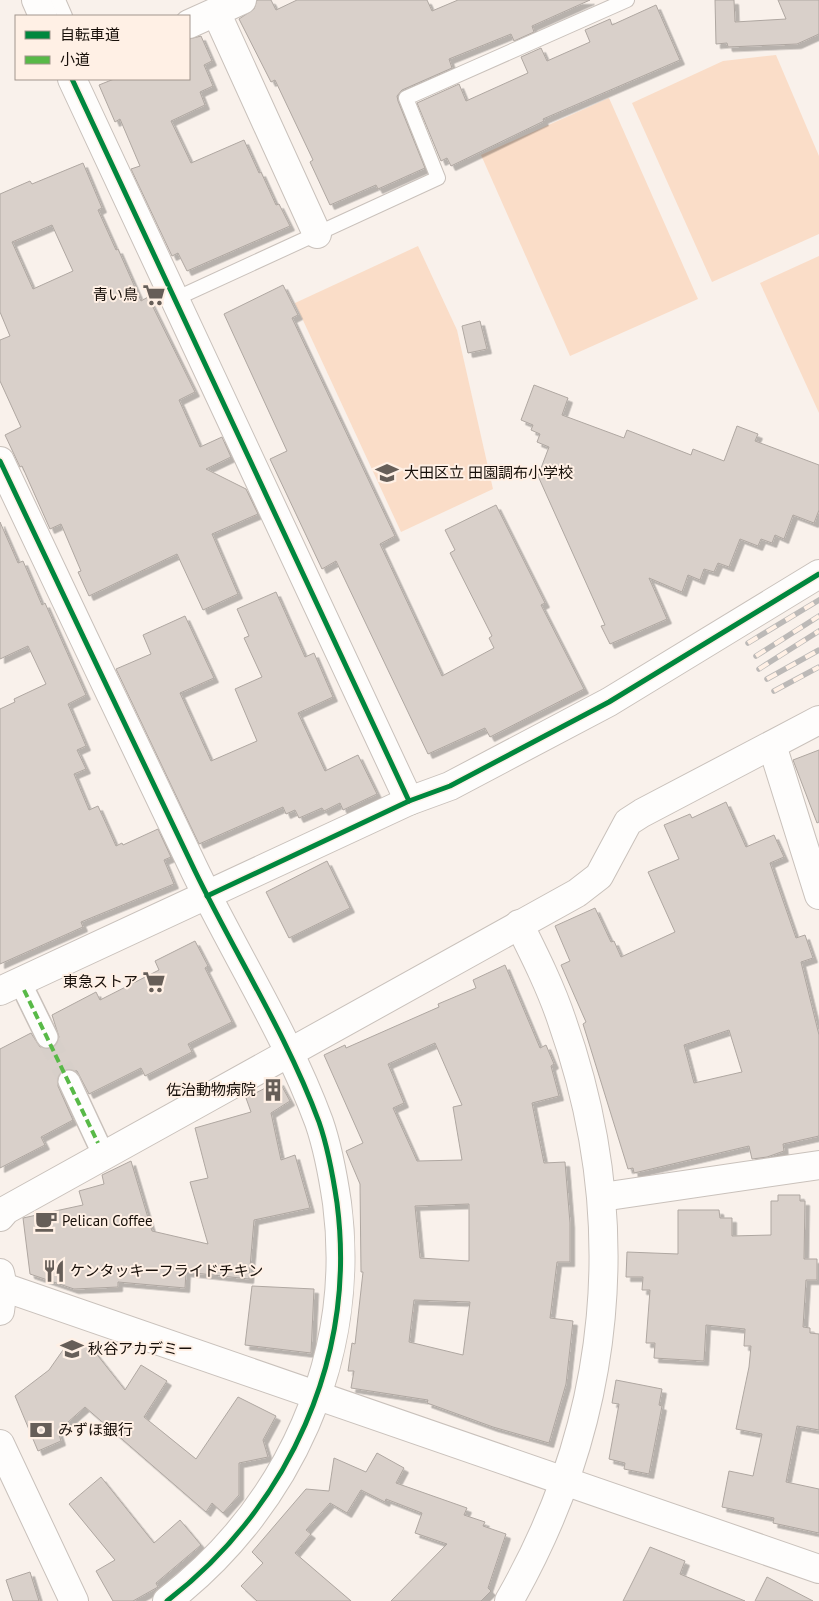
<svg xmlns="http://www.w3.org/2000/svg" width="819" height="1601" font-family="'PT Sans','Noto Sans JP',sans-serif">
  <defs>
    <filter id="shadow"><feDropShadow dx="4.5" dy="4.5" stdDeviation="0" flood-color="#0004"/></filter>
  </defs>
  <rect width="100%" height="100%" fill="#f9f1eb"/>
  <g fill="#faddc8">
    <polygon points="776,55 819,156 819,234 712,282 632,103 723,61"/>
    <polygon points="609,98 698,299 570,356 481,155"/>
    <polygon points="418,246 457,330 493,489 401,532 295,303"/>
    <polygon points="819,256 819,413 760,283"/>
  </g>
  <g fill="#d9d0ca" stroke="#afa7a1" fill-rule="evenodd" filter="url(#shadow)">
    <polygon points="257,0 271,0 276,10 297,0 427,0 432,11 458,0 590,0 532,26 534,32 514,41 511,34 449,59 452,68 402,90 397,96 398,101 425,168 378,189 376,185 330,205 310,162 313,160 275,80 271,82 239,19 254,9"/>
    <polygon points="715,0 734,0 735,22 786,19 778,0 819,0 819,34 797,44 728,47 727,43 716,44"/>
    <polygon points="656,5 680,60 543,119 544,121 451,166 447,158 441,161 417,103 459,84 466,101 528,73 521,57 541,48 547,61 590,42 585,30 610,19 612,25"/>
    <polygon points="201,36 212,61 204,65 213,86 200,92 205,105 171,121 191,163 244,140 259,173 261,172 276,205 279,204 290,226 187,271 178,253 172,256 131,169 140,166 120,119 115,122 99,85 114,79 189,79 189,39"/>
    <path d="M83 163 102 208 98 210 116 250 118 249 141 301 148 297 195 392 179 400 200 447 222 437 231 457 206 469 246 489 258 514 212 534 238 594 203 610 177 554 89 596 78 572 81 571 61 524 50 529 22 466 20 467 5 435 21 427 0 381V340L10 336 0 312V194L30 181 32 184ZM52 225 73 271 33 289 12 242Z"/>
    <polygon points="283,285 298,315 292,318 395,536 380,544 442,676 494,648 489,638 492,636 450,553 455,550 445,530 496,505 545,603 541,605 584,689 490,737 485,728 428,754 336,561 322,569 270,459 287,451 224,314"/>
    <polygon points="480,321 487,349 468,353 462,326"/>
    <polygon points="534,385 568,398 562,415 624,438 627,430 691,455 693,449 724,461 737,426 758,434 755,441 819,465 819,510 814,523 793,515 784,539 775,535 772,543 761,539 758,546 740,539 729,567 718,563 714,572 704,569 700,580 688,575 682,592 649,578 667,619 610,644 601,626 605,625 538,476 549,447 537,442 540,434 531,430 533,425 521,420"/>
    <polygon points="0,522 18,563 23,561 42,605 45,603 86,695 68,704 86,746 77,750 86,769 74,774 89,810 98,806 116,846 122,843 123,845 158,829 171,857 164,860 174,884 81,922 83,927 0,964 0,709 15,702 14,699 46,684 28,646 0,659"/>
    <polygon points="276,592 305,657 314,653 333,697 298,713 325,771 358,755 377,794 343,810 340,803 324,811 322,808 299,818 295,810 286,814 283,807 199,844 116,669 151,654 143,635 185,616 214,678 180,693 211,761 257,741 235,689 262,677 244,638 249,636 237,609"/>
    <polygon points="819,750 819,822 817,823 793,760"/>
    <path d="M726 802 746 847 774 835 784 857 770 863 796 938 805 935 813 958 801 962 819 1035V1136L783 1144 784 1151 767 1157 752 1159 749 1146 634 1173 633 1168 628 1169 583 1024 586 1022 561 965 570 961 555 926 595 908 611 942 614 941 621 957 675 932 648 872 679 859 664 825 690 814 692 818ZM729 1030 742 1072 694 1083 684 1045Z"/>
    <polygon points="327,861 350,908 289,938 266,892"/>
    <polygon points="195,941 208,966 205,968 232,1022 188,1044 192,1052 145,1076 141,1068 89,1094 77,1071 70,1069 63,1070 59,1074 58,1086 73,1120 41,1137 45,1145 0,1168 0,1049 31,1033 40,1047 46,1049 53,1048 59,1037 52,1015 96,992 100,1000 159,970 155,961"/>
    <path d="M505 965 540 1048 546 1045 554 1064 551 1066 559 1096 532 1103 544 1163 565 1162 570 1223V1262H557L550 1318 573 1321 566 1384 549 1443 493 1427 427 1403 428 1400 351 1388 354 1371H348L352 1343 355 1344 363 1272H361L360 1184 346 1151 363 1143 324 1055 345 1045 346 1048 439 1007 438 1004 476 988 473 980ZM435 1043 462 1105 453 1107 462 1160 417 1161 393 1108 404 1103 388 1064ZM469 1204V1261L420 1258 415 1206ZM414 1300 470 1302 463 1355 409 1342Z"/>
    <polygon points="279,1081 290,1101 271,1113 281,1160 295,1155 310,1208 254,1220 249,1279 186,1272 185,1288 118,1282 118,1287 74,1289 30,1274 23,1218 83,1205 79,1191 104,1184 102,1175 131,1161 152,1231 208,1244 190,1182 208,1178 195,1128 251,1112 246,1098"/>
    <polygon points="778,1195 800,1195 800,1201 805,1201 804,1259 817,1259 817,1280 806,1280 803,1327 810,1328 810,1333 819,1334 819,1430 797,1426 786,1482 819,1489 819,1533 773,1523 774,1518 722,1507 729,1471 753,1476 762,1434 736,1429 749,1367 751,1346 744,1346 745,1329 706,1325 704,1361 654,1358 655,1343 646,1343 650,1290 642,1290 643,1277 626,1277 627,1252 678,1254 678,1210 719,1210 720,1218 732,1218 732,1236 771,1235 771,1201 778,1201"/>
    <polygon points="252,1286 314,1289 311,1353 245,1345"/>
    <polygon points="70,1340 91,1347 125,1390 141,1365 167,1381 144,1417 196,1459 238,1397 276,1416 263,1440 268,1457 239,1463 239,1495 223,1513 212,1503 206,1512 85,1407 58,1431 61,1441 38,1451 15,1396 49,1370"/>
    <polygon points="616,1380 662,1389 659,1405 662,1406 649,1474 624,1469 625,1463 609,1459 619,1404 612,1403"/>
    <polygon points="377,1453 404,1468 396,1483 467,1508 464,1515 485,1522 483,1526 506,1534 488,1588 491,1591 481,1601 391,1601 447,1544 415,1533 422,1513 386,1499 385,1502 361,1490 347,1513 330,1503 306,1530 311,1534 295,1553 351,1601 257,1601 241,1586 263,1563 252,1552 306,1489 329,1491 334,1458 366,1472"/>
    <polygon points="101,1477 154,1543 180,1520 201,1545 156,1583 158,1587 133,1601 113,1601 96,1571 115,1560 69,1504"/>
    <polygon points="650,1547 685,1561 680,1574 745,1601 623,1601"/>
    <polygon points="30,1572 39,1601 13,1601 6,1580"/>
    <polygon points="767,1577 813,1601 755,1601"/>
  </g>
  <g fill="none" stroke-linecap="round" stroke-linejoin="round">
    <polyline stroke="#d7cfc9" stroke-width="21" stroke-dasharray="21 11" stroke-linecap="butt" points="47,1037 69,1081"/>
    <defs>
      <g id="service">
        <polyline points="58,0 65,16"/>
        <polyline points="175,299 438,178 406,98 627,0"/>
      </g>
      <g id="pedestrian">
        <polyline points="24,990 47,1037"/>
        <polyline points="69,1081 98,1143"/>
      </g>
      <g id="minor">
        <polyline points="36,0 43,16"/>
        <polyline points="216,12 317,234"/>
        <polyline points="189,24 242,0"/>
        <polyline points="72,79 409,801"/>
        <path d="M0 461C65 598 129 734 195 871 235 954 287 1035 319 1122 328 1148 333 1176 337 1203 357 1357 289 1507 167 1601"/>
        <polyline points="772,745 819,895"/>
        <polyline points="602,1197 819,1165"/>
        <polyline points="0,1217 6,1210 577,893 599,876 628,822 642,813 819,720"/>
        <polyline points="0,1273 3,1287 0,1311"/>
        <polyline points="3,1287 819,1569"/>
        <polyline points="0,1444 74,1601"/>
        <path d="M509 1601C613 1419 632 1219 562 1021 551 988 535 956 519 924"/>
      </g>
      <polyline id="tertiary" points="0,991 409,801 450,786 609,702 819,574"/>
    </defs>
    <use href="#service" stroke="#c9c1bb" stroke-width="16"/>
    <use href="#pedestrian" stroke="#c9c1bb" stroke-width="24"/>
    <use href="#minor" stroke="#c9c1bb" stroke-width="30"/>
    <use href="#tertiary" stroke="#c9c1bb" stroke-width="30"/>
    <use href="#service" stroke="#fefdfc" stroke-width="14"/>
    <use href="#pedestrian" stroke="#fefdfc" stroke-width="21"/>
    <use href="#minor" stroke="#fefdfc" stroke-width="28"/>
    <use href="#tertiary" stroke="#fefdfc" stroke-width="28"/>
    <defs>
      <g id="rail">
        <polyline points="748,643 819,600"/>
        <polyline points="756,656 819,616"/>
        <polyline points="759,669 819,631"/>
        <polyline points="767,679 819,650"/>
        <polyline points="774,691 819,667"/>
      </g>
    </defs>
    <use href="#rail" stroke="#bcb9b7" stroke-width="5.5"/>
    <use href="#rail" stroke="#fff0e5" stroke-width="4" stroke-dasharray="11" stroke-linecap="butt"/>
    <polyline stroke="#58b947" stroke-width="4" stroke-dasharray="8 4" stroke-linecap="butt" points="24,990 98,1143"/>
    <defs>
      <g id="cycleway">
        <polyline points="72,79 409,801"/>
        <path d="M0 461C65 598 129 734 195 871 235 954 287 1035 319 1122 328 1148 333 1176 337 1203 357 1357 289 1507 167 1601"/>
        <polyline points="207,896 409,801 450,786 609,702 819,574"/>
      </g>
    </defs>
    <use href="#cycleway" stroke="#fff0e5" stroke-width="8"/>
    <use href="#cycleway" stroke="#00873e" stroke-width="5"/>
  </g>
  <defs>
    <symbol id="supermarket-bare" viewBox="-9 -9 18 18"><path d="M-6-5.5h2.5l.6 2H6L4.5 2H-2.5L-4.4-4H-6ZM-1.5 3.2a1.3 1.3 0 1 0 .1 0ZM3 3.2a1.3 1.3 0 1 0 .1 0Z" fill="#665e58" stroke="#fff0e5" stroke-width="2.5" paint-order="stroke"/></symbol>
    <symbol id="school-bare" viewBox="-9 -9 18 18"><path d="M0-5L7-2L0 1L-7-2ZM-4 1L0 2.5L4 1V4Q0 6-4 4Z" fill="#665e58" stroke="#fff0e5" stroke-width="2.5" paint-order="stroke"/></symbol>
    <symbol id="building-bare" viewBox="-9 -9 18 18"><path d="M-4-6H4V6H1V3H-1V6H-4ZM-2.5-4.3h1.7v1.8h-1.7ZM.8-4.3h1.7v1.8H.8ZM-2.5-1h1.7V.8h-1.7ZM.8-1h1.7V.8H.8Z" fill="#665e58" stroke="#fff0e5" stroke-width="2.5" paint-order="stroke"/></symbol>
    <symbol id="cafe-bare" viewBox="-9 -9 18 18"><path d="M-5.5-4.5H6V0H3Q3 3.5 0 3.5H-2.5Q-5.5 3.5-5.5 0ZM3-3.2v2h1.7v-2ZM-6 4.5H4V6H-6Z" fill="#665e58" stroke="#fff0e5" stroke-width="2.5" paint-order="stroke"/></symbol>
    <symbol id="restaurant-bare" viewBox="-9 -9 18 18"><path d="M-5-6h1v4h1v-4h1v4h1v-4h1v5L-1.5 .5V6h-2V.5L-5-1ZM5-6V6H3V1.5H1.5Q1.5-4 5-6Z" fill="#665e58" stroke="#fff0e5" stroke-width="2.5" paint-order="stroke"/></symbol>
    <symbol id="bank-bare" viewBox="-9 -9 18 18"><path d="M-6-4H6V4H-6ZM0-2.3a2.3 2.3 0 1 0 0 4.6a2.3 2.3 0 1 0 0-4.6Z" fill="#665e58" stroke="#fff0e5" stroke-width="2.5" paint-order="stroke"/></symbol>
  </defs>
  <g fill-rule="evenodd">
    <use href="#supermarket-bare" x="138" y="279" width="32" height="32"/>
    <use href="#school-bare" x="371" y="457" width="32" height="32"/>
    <use href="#supermarket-bare" x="138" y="966" width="32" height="32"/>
    <use href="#building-bare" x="257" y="1074" width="32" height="32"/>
    <use href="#cafe-bare" x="30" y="1205" width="32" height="32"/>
    <use href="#restaurant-bare" x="38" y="1255" width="32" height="32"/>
    <use href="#school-bare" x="56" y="1333" width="32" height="32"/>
    <use href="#bank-bare" x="25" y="1414" width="32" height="32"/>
  </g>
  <g text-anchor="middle" stroke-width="4" stroke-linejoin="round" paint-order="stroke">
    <g font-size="15" fill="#170f09" stroke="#fff0e5" text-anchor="start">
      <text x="138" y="300" text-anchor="end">青い鳥</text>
      <text x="404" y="478">大田区立 田園調布小学校</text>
      <text x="138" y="987" text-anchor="end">東急ストア</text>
      <text x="256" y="1095" text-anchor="end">佐治動物病院</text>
      <text x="62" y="1226">Pelican Coffee</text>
      <text x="70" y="1276">ケンタッキーフライドチキン</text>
      <text x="88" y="1354">秋谷アカデミー</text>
      <text x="58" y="1435">みずほ銀行</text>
    </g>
  </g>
  <rect x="15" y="15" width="175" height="65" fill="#fff0e5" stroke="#a2968d"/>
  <rect x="25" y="31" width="25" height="8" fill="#00873e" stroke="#a2968d"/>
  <text x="60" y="40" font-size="15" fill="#170f09">自転車道</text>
  <rect x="25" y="56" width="25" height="8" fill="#58b947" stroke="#a2968d"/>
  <text x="60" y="65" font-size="15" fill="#170f09">小道</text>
</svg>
